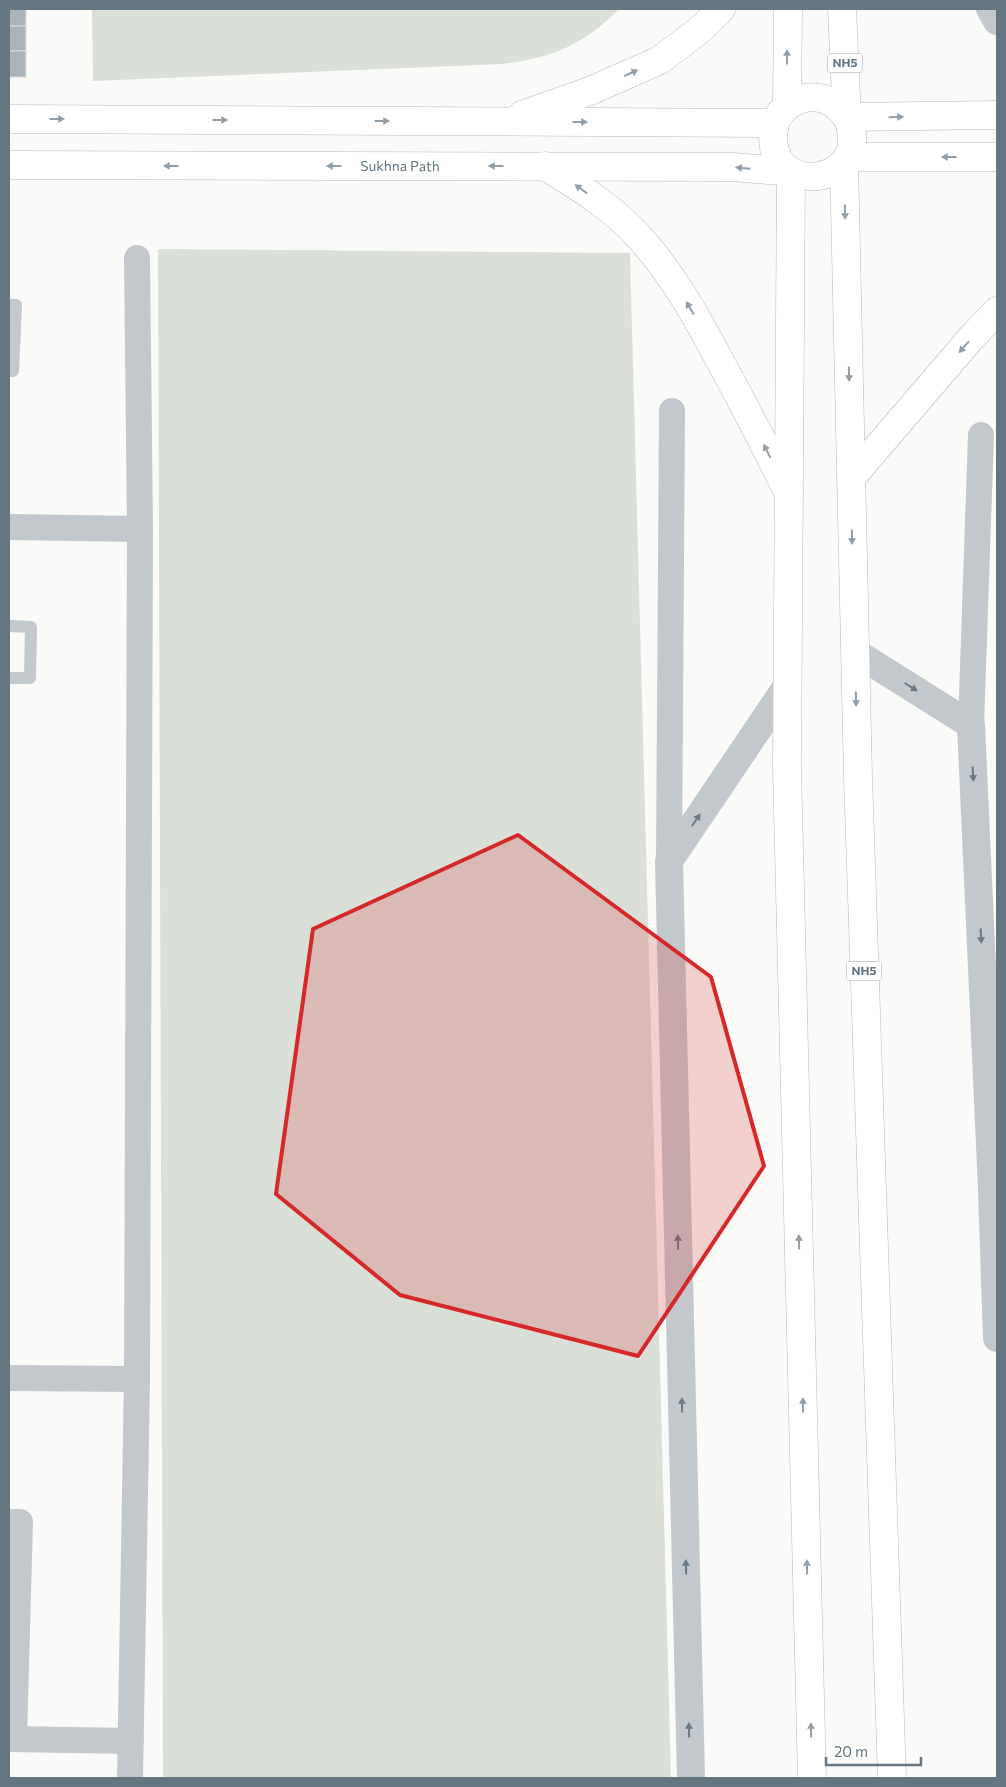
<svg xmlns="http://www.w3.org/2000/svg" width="1006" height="1787" font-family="Commissioner,sans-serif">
  <rect width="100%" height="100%" fill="#fafaf8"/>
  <g fill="#dadfd7">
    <path d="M92 9H619C584 45 551 58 502 64L93 81Z"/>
    <polygon points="158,249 630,253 671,1778 163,1778"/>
  </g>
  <g fill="#aab3b9" stroke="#dcdcda">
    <rect x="9" y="9" width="17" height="17"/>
    <rect x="9" y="26" width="17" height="25"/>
    <rect x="9" y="51" width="17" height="26"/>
  </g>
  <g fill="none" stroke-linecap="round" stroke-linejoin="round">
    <defs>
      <g id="secondary">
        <polyline points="522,115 590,91 660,60 701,29 721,9"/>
        <polyline points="847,117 997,115"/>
        <polyline points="9,119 774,123"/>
        <polyline points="848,157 997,157"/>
        <path id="s1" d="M9 165 733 167 791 172"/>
        <path d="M545 166C578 186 616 210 641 239 674 276 698 319 721 363 745 406 767 450 789 494"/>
      </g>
      <g id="trunk">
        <path d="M842 9 847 117C877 187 763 201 774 128 777 108 800 94 820 98 832 100 840 109 847 117"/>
        <polyline points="787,106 788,9"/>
        <polyline points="844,163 858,777 892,1778"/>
        <polyline points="791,172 787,768 812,1778"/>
        <polyline points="851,478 972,337 997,311"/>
      </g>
    </defs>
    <use href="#secondary" stroke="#b3babf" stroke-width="29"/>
    <use href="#trunk" stroke="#b4b9bd" stroke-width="29"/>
    <g stroke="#c3c8cc" stroke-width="12">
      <polyline points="9,305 16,305 13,371 9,371"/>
      <polyline points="9,626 31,627 30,678 9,678"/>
    </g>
    <g stroke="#c3c8cc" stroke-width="26">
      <polyline points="9,527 140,529"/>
      <polyline points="971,725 981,435"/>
      <polyline points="669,861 672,411"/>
      <polyline points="9,1378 137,1379"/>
      <polyline points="9,1522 20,1522 14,1739"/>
      <polyline points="9,1739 131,1741"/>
      <polyline points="130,1778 137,1379 140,529 137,258"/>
    </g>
    <g stroke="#c3c8cc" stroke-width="28">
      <polyline points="990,9 997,21"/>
      <polyline points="855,652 971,725 992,1189 997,1338"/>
      <polyline points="691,1778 669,861 787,686"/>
    </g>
    <use href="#secondary" stroke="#fff" stroke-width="28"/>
    <use href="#trunk" stroke="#fff" stroke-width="28"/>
  </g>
  <defs><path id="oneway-solid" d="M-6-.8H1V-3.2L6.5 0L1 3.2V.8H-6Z" transform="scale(1.25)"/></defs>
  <g fill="#939fa8">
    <use href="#oneway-solid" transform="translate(787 57) rotate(-89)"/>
    <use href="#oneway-solid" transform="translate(631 73) rotate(-24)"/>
    <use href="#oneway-solid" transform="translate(896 117) rotate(-1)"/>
    <use href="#oneway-solid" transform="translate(57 119)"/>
    <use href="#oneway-solid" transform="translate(220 120)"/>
    <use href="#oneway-solid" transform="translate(382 121)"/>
    <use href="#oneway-solid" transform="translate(580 122)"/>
    <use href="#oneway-solid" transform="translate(949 157) rotate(180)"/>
    <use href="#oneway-solid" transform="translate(171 166) rotate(-180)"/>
    <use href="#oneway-solid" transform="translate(334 166) rotate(-180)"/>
    <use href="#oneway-solid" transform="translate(496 166) rotate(-180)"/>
    <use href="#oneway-solid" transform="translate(743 168) rotate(-175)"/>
    <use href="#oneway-solid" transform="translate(581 189) rotate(-144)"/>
    <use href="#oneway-solid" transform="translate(845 212) rotate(89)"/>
    <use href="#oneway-solid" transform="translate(690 308) rotate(-121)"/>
    <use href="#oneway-solid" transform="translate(964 347) rotate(131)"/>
    <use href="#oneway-solid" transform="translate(849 374) rotate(89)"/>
    <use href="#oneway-solid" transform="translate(767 451) rotate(-117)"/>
    <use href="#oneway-solid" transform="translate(852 537) rotate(89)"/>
    <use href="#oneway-solid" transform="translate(856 699) rotate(89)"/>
    <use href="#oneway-solid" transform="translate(799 1242) rotate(-91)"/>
    <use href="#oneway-solid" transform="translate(803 1405) rotate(-91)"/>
    <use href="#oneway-solid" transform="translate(807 1567) rotate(-91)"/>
    <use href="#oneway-solid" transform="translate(811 1730) rotate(-91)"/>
  </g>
  <g fill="#6a7a87">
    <use href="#oneway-solid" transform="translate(911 687) rotate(32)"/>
    <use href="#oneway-solid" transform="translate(973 774) rotate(87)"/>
    <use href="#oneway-solid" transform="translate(696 820) rotate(-56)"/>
    <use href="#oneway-solid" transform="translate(981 936) rotate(87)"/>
    <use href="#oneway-solid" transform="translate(678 1242) rotate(-91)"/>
    <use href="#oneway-solid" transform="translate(682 1405) rotate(-91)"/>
    <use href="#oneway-solid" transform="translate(686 1567) rotate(-91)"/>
    <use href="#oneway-solid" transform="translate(689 1730) rotate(-91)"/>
  </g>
  <path fill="#d62828" fill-opacity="0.2" stroke="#d62828" stroke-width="4" stroke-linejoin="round" d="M518 835 711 977 764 1166 638 1356 400 1295 276 1194 313 929Z"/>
  <g text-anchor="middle" stroke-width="5" stroke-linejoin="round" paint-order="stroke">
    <g fill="#fff" stroke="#939fa8" stroke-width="1">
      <rect x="827.5" y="53.5" width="35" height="19" rx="4"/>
      <rect x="846.5" y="961.5" width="35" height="19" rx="4"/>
    </g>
    <g font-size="12" font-weight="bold" fill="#657683">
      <text x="845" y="67">NH5</text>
      <text x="864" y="975">NH5</text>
    </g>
    <g font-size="14" fill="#657683" stroke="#fff">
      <text dy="5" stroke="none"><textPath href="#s1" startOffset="391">Sukhna Path</textPath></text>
    </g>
  </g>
  <rect width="1006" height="1787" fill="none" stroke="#657683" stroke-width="20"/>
  <path d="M826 1757v8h95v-8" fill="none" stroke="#657683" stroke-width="2.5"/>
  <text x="834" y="1757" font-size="15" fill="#657683" stroke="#ffffff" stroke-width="4" paint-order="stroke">20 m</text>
</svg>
